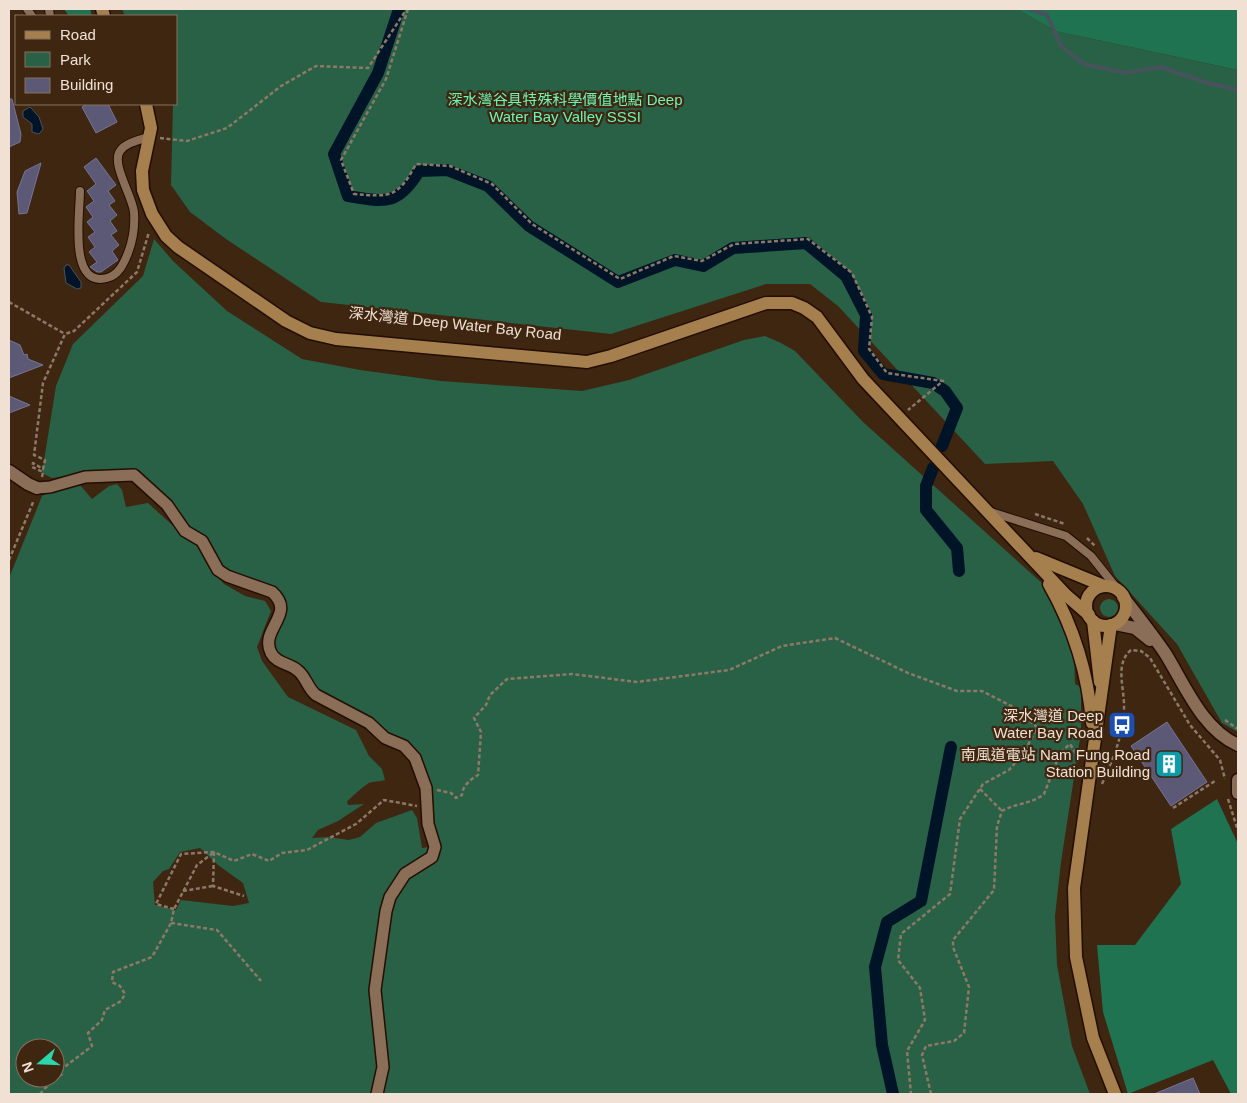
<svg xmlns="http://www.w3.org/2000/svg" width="1247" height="1103" font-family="Helvetica,'Noto Sans TC',sans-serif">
  <rect width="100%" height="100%" fill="#3e2611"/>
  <g fill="#296147" fill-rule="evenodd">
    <polygon points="122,9 1017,9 1055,31 1238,70 1238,732 1222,723 1177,644 1115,576 1083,504 1053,461 985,464 838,306 810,284 766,284 611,334 321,302 226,239 190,212 171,185 173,104 176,104 176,16 125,16"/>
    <path d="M154 239 173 261 227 311 302 359 360 370 441 381 582 391 629 380 744 340 765 336 781 343 795 351 863 422 1043 584 1074 654 1075 684 1081 687V732L1061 862 1055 916 1057 965 1072 1046 1090 1094H9V578L42 496 46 494 80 485 92 499 109 486 117 484 122 490 126 507 148 503 181 533 193 541 204 555 206 563 224 584 245 596 265 601 271 611 257 647 262 661 288 697 356 730 369 756 382 769 385 780C380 782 373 781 369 783 365 785 350 798 347 802L348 805 364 804 338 821 318 830 312 838 328 837 349 840 360 837 376 823 412 810 417 818 422 848 436 846 416 755C373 728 294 689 272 644L283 602 227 574 195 534 146 481 83 474 52 478 42 473 56 386 73 344 143 276ZM200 848 218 865 243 883 249 903 233 906 181 900 176 910 155 905 153 882 163 871 169 869 180 852ZM25 1048H55V1078H25Z"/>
    <circle cx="1109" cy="608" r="9"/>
  </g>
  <g fill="#1f7350">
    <polygon points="64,9 90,9 92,16 69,16"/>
    <polygon points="1017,9 1238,9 1238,70 1055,31"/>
    <polygon points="1217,799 1238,844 1238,1094 1231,1094 1213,1060 1128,1094 1103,1012 1097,945 1135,945 1181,884 1171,829"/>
  </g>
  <g fill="#001428" stroke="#48525c">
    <polygon points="30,107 39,117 43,129 39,134 32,132 32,124 23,117 23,111"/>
    <polygon points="66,265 69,265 81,282 81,288 77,289 66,283 64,268"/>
  </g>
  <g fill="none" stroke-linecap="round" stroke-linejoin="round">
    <polyline stroke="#48525c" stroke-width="4" points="1029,9 1047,15 1061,46 1084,64 1125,73 1160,67 1208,83 1238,90"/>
    <g stroke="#001428" stroke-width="12">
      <path d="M399 9 378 73 334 154 348 196C385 202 398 206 419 171L447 170 488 186 529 226 618 282 675 260 703 266 733 248 806 243 846 276 866 315 864 351 883 374 933 383 945 391 957 408 942 446"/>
      <polyline points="933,468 926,486 926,510 957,548 959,571"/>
      <polyline points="893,1094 882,1045 875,967 887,922 921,901 951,747"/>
    </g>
  </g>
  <g fill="#5c5977" stroke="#777494">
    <polygon points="9,99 12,99 21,134 20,142 9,147"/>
    <polygon points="88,104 108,104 117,122 96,133 82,107"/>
    <polygon points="96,158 116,185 108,191 115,201 109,205 117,215 110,221 117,231 111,235 119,245 112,251 118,260 101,272 97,272 90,267 97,262 89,252 95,247 88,237 95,232 87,222 93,217 86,207 94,201 87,191 96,184 84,167"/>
    <polygon points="41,163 27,213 19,214 17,192 25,171"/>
    <polygon points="9,340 20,345 24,355 27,354 28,359 43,365 9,378"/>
    <polygon points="9,396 30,405 9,413"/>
    <polygon points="1167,722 1207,782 1171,806 1131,746"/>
    <polygon points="1193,1078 1200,1094 1154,1094"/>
  </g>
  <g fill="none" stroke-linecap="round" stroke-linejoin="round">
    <defs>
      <g id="service">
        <polyline points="27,9 32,16"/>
        <polyline points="49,9 50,16"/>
        <path d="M80 191C80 213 68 288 107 278 119 275 124 263 128 253 133 240 135 226 134 212 132 195 111 164 120 151 126 142 141 140 151 136"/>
        <polyline points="991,512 1066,536 1091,556 1119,591"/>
      </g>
      <path id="pedestrian" d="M37 488 50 487 85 477 134 475 167 505 185 531 202 541 218 570 227 576 272 592C297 614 259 629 271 653 277 664 289 663 297 670 306 676 307 688 316 695L369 723 385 738 404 746 415 758 426 788 428 824 435 847 432 857 405 874 390 897 386 911 375 990 383 1067 377 1094"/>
      <g id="minor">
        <polyline points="9,471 28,484 37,488"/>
        <polyline points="1238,780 1238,793"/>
      </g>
      <g id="tertiary">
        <path d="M1123 597C1137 615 1152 634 1165 653 1185 685 1202 729 1238 745"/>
        <polyline points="1115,624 1135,628 1150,640"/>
      </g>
      <g id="secondary">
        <polyline points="102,9 104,16"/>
        <polyline points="146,104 151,128 142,171 143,190 152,214 166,236 178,247 286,321 310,333 336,339 587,362 611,356 766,303 792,303 804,308 817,317 863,379 1066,595 1089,615"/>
        <polyline points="1036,558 1104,586"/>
        <path d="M1049 584C1074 628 1088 672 1092 723"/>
        <circle cx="1106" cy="606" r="20"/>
        <polyline points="1093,621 1100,682"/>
        <polyline points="1111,625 1074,888 1076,957 1093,1038 1115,1094"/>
      </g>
    </defs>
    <use href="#service" stroke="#240e00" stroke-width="10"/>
    <use href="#pedestrian" stroke="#240e00" stroke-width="14"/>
    <use href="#minor" stroke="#240e00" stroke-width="15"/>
    <use href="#tertiary" stroke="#240e00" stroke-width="15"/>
    <use href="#secondary" stroke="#240e00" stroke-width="15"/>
    <g stroke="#8d7968" stroke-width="2.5" stroke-dasharray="4 2.5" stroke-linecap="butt">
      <path d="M408 9 386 79 341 160 354 194C390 197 398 198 416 164L450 166 492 184 532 224 620 279 674 256 702 261 734 244 808 239 852 273 872 317 869 349 887 373 943 381 908 410"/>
      <polyline points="160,138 187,141 227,128 281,86 316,66 368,68 406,10"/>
      <polyline points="9,302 65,334"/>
      <polyline points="42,477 43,472 32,467 33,463 43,469 45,460 34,455 43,383 65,334 74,331 137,272 149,232"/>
      <polyline points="1035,514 1065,524"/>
      <polyline points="1087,538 1095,546"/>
      <polyline points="9,560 34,500"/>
      <polyline points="1225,720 1238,729"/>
      <path d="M1102 784C1113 759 1123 736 1124 709 1125 689 1114 664 1131 650L1141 651 1150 658 1190 725 1220 760 1225 779"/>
      <polyline points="980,789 1002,811"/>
      <path d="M437 790 451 793 456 798 462 795C462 786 471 779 478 775L481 732 474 718 486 705 490 695 507 679 572 674 637 682 729 670 782 646 835 638 908 673 957 691H982L1013 707 1037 727 1025 751 1009 770 983 784 960 819 950 894 901 934 898 960 920 988 925 1020 907 1051 911 1094"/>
      <polyline points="1228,799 1238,831"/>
      <polyline points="1173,808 1215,781"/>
      <polyline points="214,852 213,886 244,896"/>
      <polyline points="183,891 213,886"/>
      <polyline points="174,909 156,904 181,854 214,852 234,861 252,854 269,861 282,853 307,850 339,833 356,824 384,800 417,806"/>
      <polyline points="171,923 217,930 261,981"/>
      <polyline points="40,1094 51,1082 62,1074 62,1069 92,1046 88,1033 102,1020 105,1010 121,1001 125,994 120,986 112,982 113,972 152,957 171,923 174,909 197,865 213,853"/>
      <path d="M931 1094 922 1055 926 1046 954 1041 964 1033 969 987 953 947V940L994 890 997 826 1002 811C1016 803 1032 804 1044 794L1060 753 1070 744 1080 760"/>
    </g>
    <use href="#service" stroke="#8a6e57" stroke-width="8"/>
    <use href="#pedestrian" stroke="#8a6e57" stroke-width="11"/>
    <use href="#minor" stroke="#8a6e57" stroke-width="12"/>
    <use href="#tertiary" stroke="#8a6e57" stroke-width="12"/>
    <use href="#secondary" stroke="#a57f4e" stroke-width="12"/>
  </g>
  <defs>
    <symbol id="bus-square" viewBox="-11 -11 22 22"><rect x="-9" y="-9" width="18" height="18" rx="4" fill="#1a4fb4" stroke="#3e2611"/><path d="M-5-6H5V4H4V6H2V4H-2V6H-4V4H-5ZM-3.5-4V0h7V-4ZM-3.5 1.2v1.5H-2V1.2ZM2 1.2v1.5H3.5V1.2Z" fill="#fff"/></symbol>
    <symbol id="building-square" viewBox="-11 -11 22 22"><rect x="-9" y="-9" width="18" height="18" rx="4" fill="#0f9aa8" stroke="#3e2611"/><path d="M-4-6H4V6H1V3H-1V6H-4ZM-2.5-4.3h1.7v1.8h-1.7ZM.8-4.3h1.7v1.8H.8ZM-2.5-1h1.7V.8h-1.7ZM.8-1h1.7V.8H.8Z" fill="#fff"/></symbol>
  </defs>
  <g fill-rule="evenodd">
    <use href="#bus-square" x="1106" y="709" width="32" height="32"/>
    <use href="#building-square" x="1153" y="748" width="32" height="32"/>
  </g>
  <g text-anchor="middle" stroke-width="4.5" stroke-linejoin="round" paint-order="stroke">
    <g font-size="15" fill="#6bf7b6" stroke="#3e2611">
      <text x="565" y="105">深水灣谷具特殊科學價值地點 Deep<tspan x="565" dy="17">Water Bay Valley SSSI</tspan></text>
    </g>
    <g font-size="15" fill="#f1e1d4" stroke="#3e2611">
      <text transform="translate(455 324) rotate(6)" y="5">深水灣道 Deep Water Bay Road</text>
    </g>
    <g font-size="15" fill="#f1e1d4" stroke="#3e2611" text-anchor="end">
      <text x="1103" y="721">深水灣道 Deep<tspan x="1103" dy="17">Water Bay Road</tspan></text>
      <text x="1150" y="760">南風道電站 Nam Fung Road<tspan x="1150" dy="17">Station Building</tspan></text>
    </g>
  </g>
  <rect width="1247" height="1103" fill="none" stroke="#f1e1d4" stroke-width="20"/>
  <rect x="15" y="15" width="162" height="90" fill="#3e2611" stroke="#86715f"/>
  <rect x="25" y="31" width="25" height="8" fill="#a57f4e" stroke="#86715f"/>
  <text x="60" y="40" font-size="15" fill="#f1e1d4">Road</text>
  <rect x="25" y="52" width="25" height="15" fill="#296147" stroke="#86715f"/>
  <text x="60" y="65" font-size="15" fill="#f1e1d4">Park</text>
  <rect x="25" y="78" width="25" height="15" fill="#5c5977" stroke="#86715f"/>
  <text x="60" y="90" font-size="15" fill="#f1e1d4">Building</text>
  <g transform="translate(40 1063) rotate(251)"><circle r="24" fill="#3e2611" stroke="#86715f"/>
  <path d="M0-4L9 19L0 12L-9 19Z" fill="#2dd5ab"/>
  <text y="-8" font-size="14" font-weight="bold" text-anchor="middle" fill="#f1e1d4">N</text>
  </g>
</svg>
